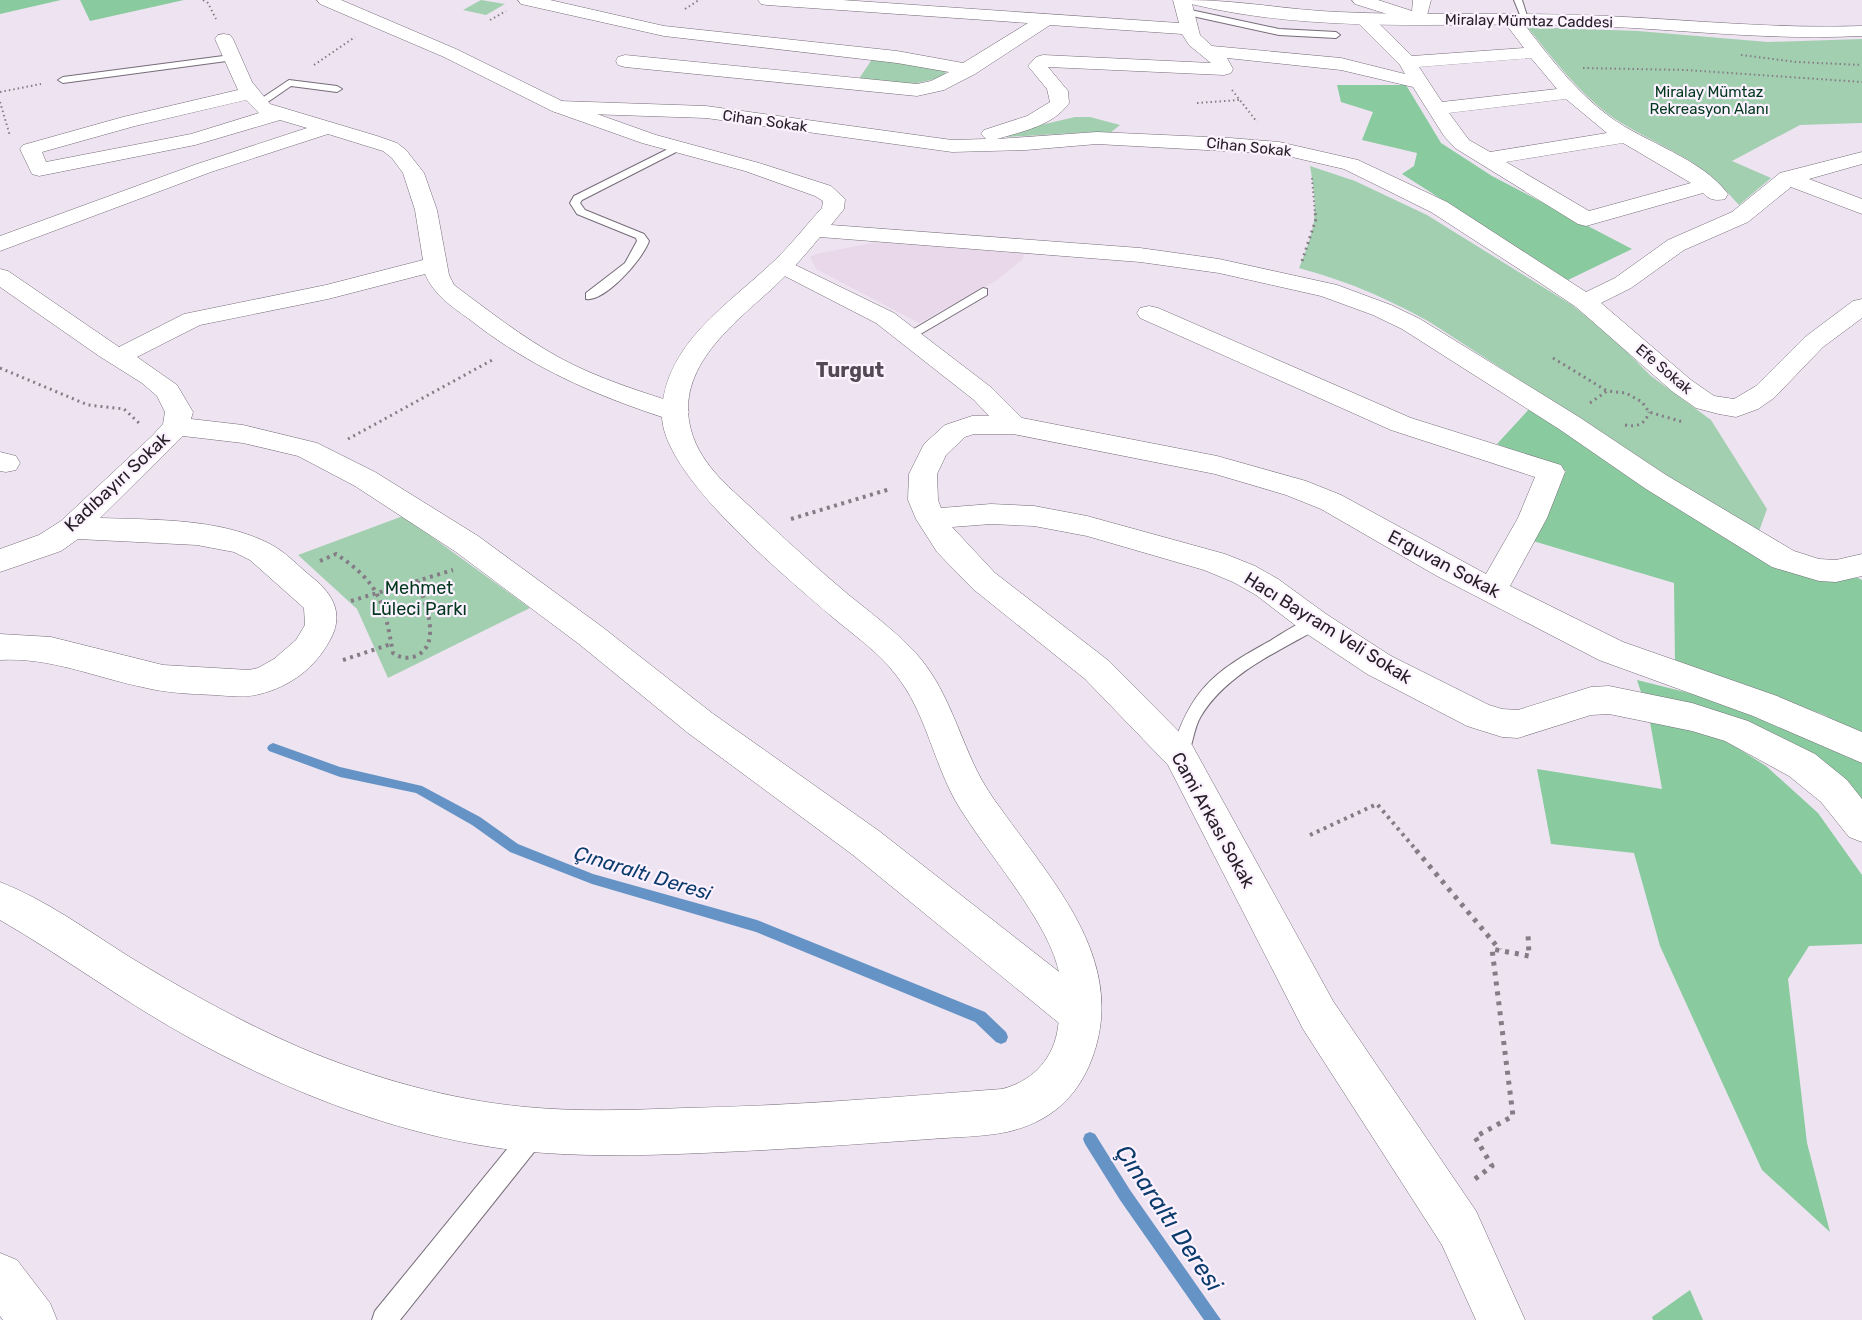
<svg xmlns="http://www.w3.org/2000/svg" width="1862" height="1320" font-family="Rubik,sans-serif">
  <rect width="100%" height="100%" fill="#eee4f1"/>
  <polygon fill="#e9d8ea" points="877,242 1024,251 1023,259 997,280 919,323 816,269 810,257 816,254"/>
  <g fill="#a3cfb1">
    <polygon points="481,0 505,4 486,15 463,10"/>
    <path d="M1527 27 1638 31 1768 42 1862 39V123L1800 125 1732 161 1771 178 1739 205C1730 196 1723 186 1713 178 1682 151 1641 138 1608 114 1576 90 1552 57 1527 27Z"/>
    <polygon points="873,58 942,70 947,74 944,77 913,84 858,80"/>
    <polygon points="1075,117 1090,117 1120,125 1110,133 1091,132 1006,137 1011,132"/>
    <path d="M1310 166 1355 181 1427 215 1572 305 1613 338 1651 376 1711 420 1767 509 1758 534 1428 321C1382 296 1349 282 1299 268 1317 225 1318 212 1310 166Z"/>
    <polygon points="403,516 530,608 388,678 357,609 298,555"/>
  </g>
  <g fill="#89ca9f">
    <polygon points="0,0 61,0 0,14"/>
    <polygon points="80,0 184,0 90,21"/>
    <polygon points="1337,85 1406,85 1441,143 1492,176 1632,249 1568,280 1402,174 1414,166 1417,153 1362,140 1373,112 1341,102"/>
    <polygon points="1531,407 1828,580 1858,578 1862,580 1862,734 1822,714 1675,664 1674,583 1533,541 1566,471 1497,444"/>
    <polygon points="1637,680 1761,711 1862,757 1862,800 1759,731 1641,692"/>
    <polygon points="1650,722 1717,735 1766,766 1818,813 1862,875 1862,944 1809,946 1788,979 1807,1143 1830,1232 1762,1170 1660,946 1634,853 1551,844 1537,769 1662,789"/>
    <polygon points="1690,1290 1703,1320 1653,1320 1652,1317"/>
  </g>
  <g fill="none" stroke-linecap="round" stroke-linejoin="round">
    <g fill="#6693c6" fill-rule="evenodd">
      <polygon points="273,743 340,767 422,786 480,817 518,844 593,874 757,920 985,1012 1006,1032 1008,1037 1006,1042 1001,1044 996,1042 975,1022 756,932 592,884 510,852 472,825 416,793 340,777 269,751 267,748 269,745"/>
      <polygon points="1090,1132 1095,1134 1130,1190 1221,1320 1204,1320 1120,1200 1085,1144 1083,1139 1085,1134"/>
    </g>
    <defs>
      <g id="lane">
        <polygon points="1514,0 1522,0 1529,22 1523,22"/>
        <polygon points="1186,9 1279,29 1336,32 1340,35 1336,38 1279,35 1183,14 1182,12"/>
        <polygon points="231,55 234,56 234,60 63,83 58,80 63,77"/>
        <polygon points="289,80 337,86 342,89 337,92 291,86 262,106 256,106 256,102"/>
        <path d="M678 144 683 147 682 149 582 200 580 203 585 210 644 234 649 241C643 259 605 302 586 299V293L625 263 637 241 636 238 577 214 570 203 574 196Z"/>
        <polygon points="983,288 987,289 987,295 912,339 904,339 902,336"/>
        <path d="M1315 617 1321 619 1323 623 1321 627C1279 651 1227 673 1201 716 1193 729 1193 746 1186 760L1180 762 1174 760 1171 755C1189 691 1213 672 1270 641 1284 632 1299 622 1315 617Z"/>
        <polygon points="534,1123 542,1126 545,1134 542,1142 400,1320 372,1320 375,1311 526,1126"/>
      </g>
      <g id="street">
        <path d="M518 0H550L664 26 897 51 963 63 1028 23 767 5 761 4 758 0H842L1179 23 1173 0H1191L1200 35 1212 46 1341 58 1405 74 1400 65 1357 22 1354 18 1357 14H1369L1412 56 1524 48 1502 19 1505 15H1517C1545 51 1572 89 1610 117 1644 142 1703 159 1728 194L1725 199C1715 201 1710 200 1703 193L1586 226 1578 224 1455 148 1444 136 1413 87 1341 70 1227 58 1233 69 1231 73 1224 75 1048 67 1068 91 1069 103C1053 126 1023 131 997 139L1097 132 1230 138 1279 142 1358 160 1447 202 1586 292 1615 278 1668 240 1732 212 1780 173 1862 152V164L1809 179 1862 199V214L1791 187 1748 222 1684 250 1631 288 1601 303 1691 380 1714 396 1734 399 1756 386 1805 337 1853 301 1862 299V318L1823 347 1774 398 1758 409 1736 417 1719 414 1696 408 1673 392 1576 307 1539 282 1431 212 1344 169 1279 154 1097 144 1026 150 952 152 706 118 559 113 552 111 549 107 552 103 559 101 706 106 952 140 986 139 981 134 984 130 1027 116 1050 102 1047 89 1028 66 1036 57 1043 55 1211 63 1189 45 1182 34 1050 25 975 74 944 90 917 96 625 67 618 65 616 61 618 57 625 55 917 84 931 81 949 72 897 63 664 36 521 4ZM1531 58 1557 89 1442 102 1419 67ZM1566 99 1607 133 1490 152 1469 140 1449 113ZM1623 143 1691 183 1589 211 1506 162Z"/>
        <polygon points="1352,0 1378,0 1412,11 1413,0 1431,0 1425,23 1419,24 1355,4"/>
        <path d="M224 34 230 35 233 39 252 82 270 104 377 136 397 143 406 150 424 173 437 210 449 275 454 285C489 311 522 337 560 358 599 379 642 392 685 406L689 412 685 418 675 421 665 418C592 394 530 367 469 319 451 306 434 295 425 274L328 299 200 325 137 357 177 385 193 412 191 419 243 425 317 443 375 472 478 536 601 626 712 713 879 831 1095 1000 1101 1014 1095 1028 1080 1034 1065 1028 853 855 688 733 579 644 456 552 355 486 298 456 243 443 183 436 100 518C155 520 220 518 270 544 286 552 299 567 313 578 334 595 344 615 330 640 315 668 291 686 260 694 245 698 230 696 215 695 190 694 166 693 142 687 94 677 50 657 0 660V634L51 637 163 665 249 670 258 668 274 659 296 640 305 625 304 608 250 560 234 552 197 545 78 539 61 551 0 572V549L39 535 61 521 152 436 163 424 165 412 157 396 142 383 99 356 0 287V269L8 271 119 347 184 314 326 285 423 260 415 210 403 173 392 158 383 151 328 134 211 172 0 251V236L197 164 307 128 280 120 195 145 39 176 32 174 20 149 23 145 123 117 238 90 215 39 218 35ZM246 100 259 113 191 134 46 162 42 152 135 126Z"/>
        <polygon points="783,259 894,313 992,388 1022,418 1217,456 1306,481 1341,495 1486,574 1518,518 1535,477 1391,430 1140,318 1137,313 1140,308 1149,306 1158,308 1411,418 1561,465 1565,472 1547,518 1510,586 1623,642 1777,696 1862,732 1862,763 1753,716 1599,660 1437,576 1321,509 1286,495 1215,474 1013,434 974,434 965,437 946,455 937,474 938,500 941,508 991,504 1034,506 1087,516 1225,554 1255,566 1278,579 1326,614 1391,656 1489,705 1502,709 1518,710 1591,687 1609,686 1692,703 1748,721 1815,754 1847,780 1862,799 1862,842 1849,837 1821,802 1789,776 1725,741 1692,731 1609,714 1591,715 1518,738 1502,737 1467,726 1367,674 1304,632 1256,595 1233,582 1204,570 1087,536 1034,526 991,524 952,527 995,573 1109,661 1192,745 1333,1001 1476,1211 1525,1320 1476,1320 1442,1245 1303,1029 1168,765 1085,679 973,589 937,552 916,519 908,500 909,474 924,444 945,425 972,416 989,416 974,400 876,323 775,271 771,266 775,261"/>
        <polygon points="0,452 16,456 20,463 16,470 6,472 0,471"/>
        <polygon points="0,1253 17,1260 50,1303 57,1320 3,1320 0,1316"/>
      </g>
      <g id="secondary">
        <path d="M317 0H341L456 49 566 103 656 135 759 163 831 186 845 199 844 209 831 225 1140 248 1219 259 1337 285 1391 305 1420 319 1579 417 1666 475 1794 551 1819 559 1836 560 1862 554V576L1836 582 1819 581 1772 567 1646 489 1559 429 1402 329 1373 315 1321 296 1219 273 1140 262 820 237C806 254 791 271 775 286 735 323 674 367 691 430 701 467 733 490 759 515 789 543 819 570 850 596 870 612 891 628 909 646 945 681 956 728 977 771 984 785 992 797 1001 809 1055 885 1132 966 1089 1066 1073 1102 1046 1123 1007 1132 982 1137 955 1137 930 1139 874 1143 819 1147 764 1150 684 1154 601 1159 521 1151 404 1138 290 1093 188 1037 123 1001 64 957 0 920V882C46 900 87 930 128 956 184 990 241 1022 301 1048 372 1078 450 1100 526 1107 579 1112 632 1110 685 1108 791 1106 896 1097 1002 1089 1030 1082 1051 1062 1057 1033 1060 1015 1063 996 1060 977 1051 922 984 851 955 800 933 760 925 711 896 675 878 651 852 634 830 615 785 576 659 473 662 413 664 344 729 304 774 261 792 244 806 225 822 208L823 201 815 196 745 171 642 143 552 111 444 57 320 4Z"/>
        <path d="M1188 0C1239 0 1288 10 1338 12 1428 16 1518 12 1607 16 1692 20 1776 29 1862 26V36C1765 41 1669 28 1571 25 1445 22 1315 34 1191 4Z"/>
      </g>
    </defs>
    <use href="#lane" stroke="#756c78" stroke-width="2"/>
    <use href="#street" stroke="#756c78" stroke-width="1"/>
    <use href="#secondary" stroke="#756c78" stroke-width="1"/>
    <g stroke="#847d86" stroke-width="2" stroke-dasharray="1.5 3" stroke-linecap="butt">
      <polyline points="203,0 208,3 216,19"/>
      <polyline points="685,9 699,0"/>
      <polyline points="490,20 506,11"/>
      <polyline points="1741,55 1797,62 1862,65"/>
      <polyline points="314,65 355,37"/>
      <polyline points="1583,68 1686,70 1862,82"/>
      <polyline points="1232,90 1257,122"/>
      <polyline points="0,92 41,84"/>
      <polyline points="0,102 10,136"/>
      <polyline points="1197,103 1239,100"/>
      <polyline points="1312,178 1315,214"/>
    </g>
    <g stroke="#847d86" stroke-width="3" stroke-dasharray="2 4" stroke-linecap="butt">
      <polyline points="1302,261 1316,219 1315,212"/>
      <polyline points="1553,358 1607,391"/>
      <polyline points="0,368 88,405 124,409 139,423"/>
      <polyline points="1590,403 1607,391 1626,393 1642,402 1649,412 1683,422"/>
      <path d="M1625 425C1637 427 1645 425 1649 412"/>
      <polyline points="348,439 494,359"/>
      <polyline points="885,491 890,489"/>
    </g>
    <g stroke="#847d86" stroke-width="4" stroke-dasharray="3 4.5" stroke-linecap="butt">
      <polyline points="791,519 890,489"/>
      <path d="M320 561 336 554C380 583 384 603 393 653 400 658 408 659 416 656 443 644 424 601 418 581"/>
      <polyline points="351,601 453,570"/>
      <polyline points="343,660 391,644"/>
      <polyline points="1310,835 1377,804 1417,851"/>
    </g>
    <g stroke="#847d86" stroke-width="5" stroke-dasharray="4 6" stroke-linecap="butt">
      <polyline points="1416,850 1500,950"/>
      <polyline points="1475,1179 1492,1166 1475,1137 1513,1116 1492,949 1529,956 1528,934"/>
    </g>
    <use href="#lane" fill="#fff" fill-rule="evenodd"/>
    <use href="#street" fill="#fff" fill-rule="evenodd"/>
    <use href="#secondary" fill="#fff" fill-rule="evenodd"/>
  </g>
  <g text-anchor="middle" stroke-width="4.5" stroke-linejoin="round" paint-order="stroke">
    <g font-size="15" fill="#252126" stroke="#fcf1ff">
      <text transform="translate(1529 21) rotate(1)" y="5">Miralay Mümtaz Caddesi</text>
      <text transform="translate(765 121) rotate(8)" y="5">Cihan Sokak</text>
      <text transform="translate(1249 147) rotate(6)" y="5">Cihan Sokak</text>
      <text transform="translate(1664 369) rotate(40)" y="5">Efe Sokak</text>
    </g>
    <g font-size="15" fill="#01371c" stroke="#fcf1ff">
      <text x="1709" y="97">Miralay Mümtaz<tspan x="1709" dy="17">Rekreasyon Alanı</tspan></text>
    </g>
    <g font-size="18" fill="#252126" stroke="#fcf1ff">
      <text transform="translate(117 482) rotate(-43)" y="6">Kadıbayırı Sokak</text>
      <text transform="translate(1444 564) rotate(28)" y="6">Erguvan Sokak</text>
      <text transform="translate(1328 628) rotate(32)" y="6">Hacı Bayram Veli Sokak</text>
      <text transform="translate(1213 820) rotate(61)" y="6">Cami Arkası Sokak</text>
    </g>
    <g font-size="18" fill="#01371c" stroke="#fcf1ff">
      <text x="419" y="594">Mehmet<tspan x="419" dy="21">Lüleci Parkı</tspan></text>
    </g>
    <g font-size="20" font-weight="bold" fill="#524954" stroke="#fcf1ff">
      <text x="850" y="377">Turgut</text>
    </g>
    <g font-size="20" font-style="italic" fill="#0a3b6b" stroke="#fcf1ff">
      <text transform="translate(643 873) rotate(17)" y="7">Çınaraltı Deresi</text>
    </g>
    <g font-size="24" font-style="italic" fill="#0a3b6b" stroke="#fcf1ff">
      <text transform="translate(1169 1218) rotate(56)" y="8">Çınaraltı Deresi</text>
    </g>
  </g>
</svg>
